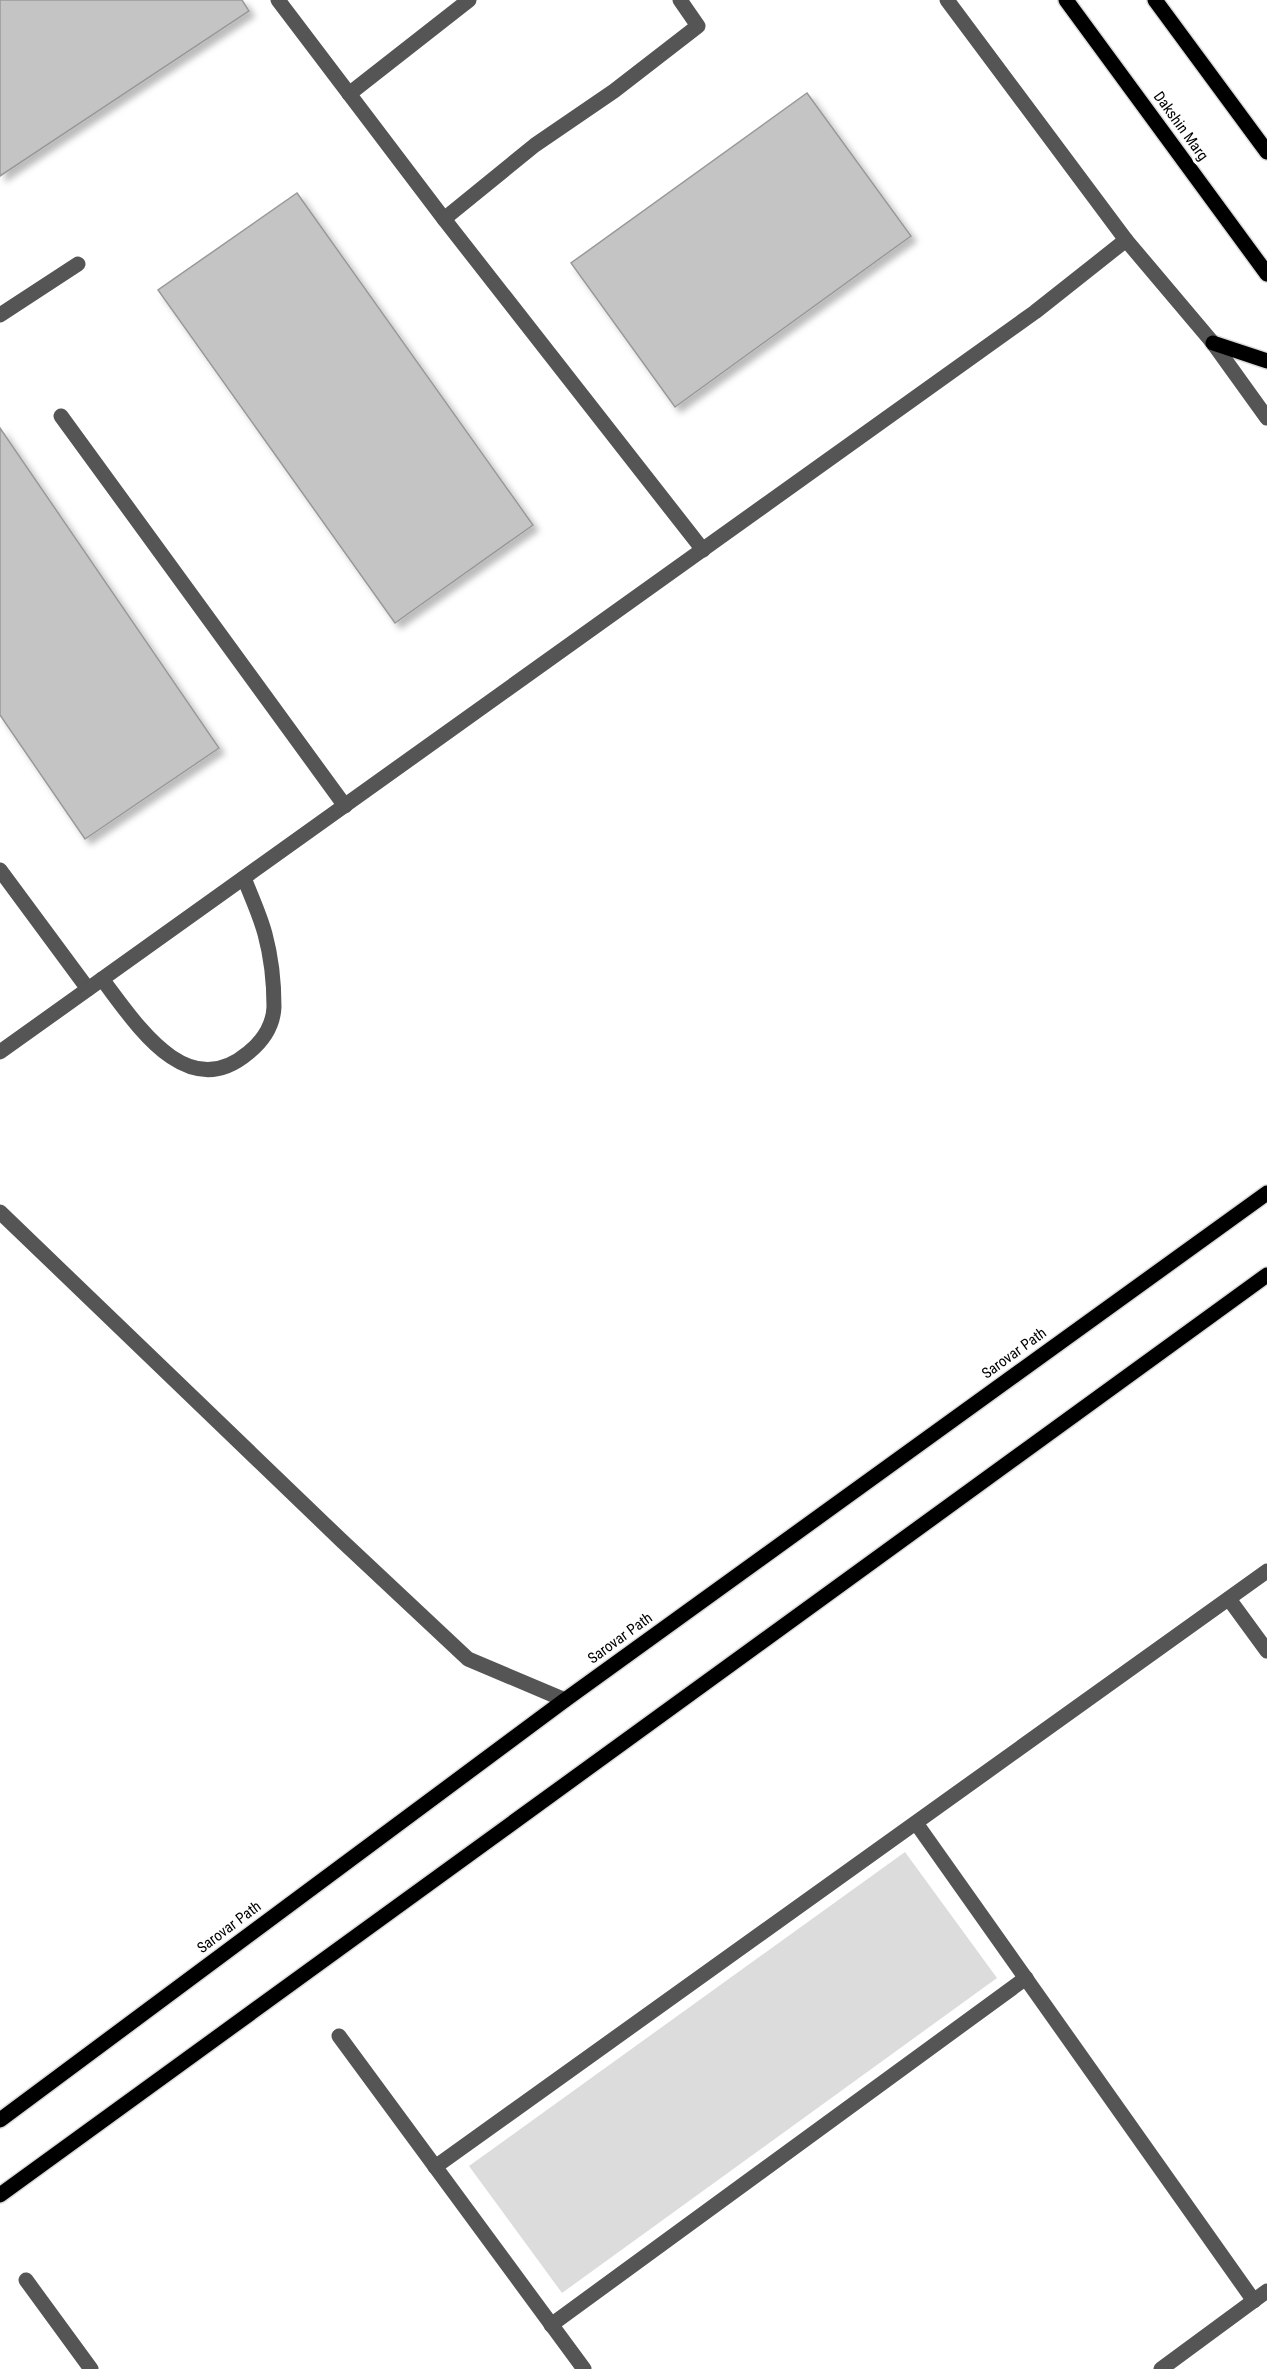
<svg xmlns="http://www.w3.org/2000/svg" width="1267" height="2369" font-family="'Roboto Condensed',sans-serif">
  <defs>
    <filter id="shadow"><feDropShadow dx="5.5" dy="5.5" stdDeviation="3" flood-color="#0004"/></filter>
  </defs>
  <rect width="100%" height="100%" fill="#fff"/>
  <polygon fill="#dcdcdc" points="905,1852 997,1978 562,2293 469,2166"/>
  <g fill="#c4c4c4" stroke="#999" stroke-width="1.5" filter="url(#shadow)">
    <polygon points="0,0 242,0 249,11 0,176"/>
    <polygon points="807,93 911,236 675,407 571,263"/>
    <polygon points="297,193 533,525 395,623 158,290"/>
    <polygon points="0,428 219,748 85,839 0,715"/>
  </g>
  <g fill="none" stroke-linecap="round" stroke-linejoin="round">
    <defs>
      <g id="major">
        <polyline points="1066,0 1267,274"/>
        <polyline points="1155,0 1267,152"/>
        <polyline points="1213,343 1267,361"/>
        <polyline points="0,2120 565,1700 1267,1193"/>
        <polyline points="0,2195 1267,1275"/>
      </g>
    </defs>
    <use href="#major" stroke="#dbdbdb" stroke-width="18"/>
    <g stroke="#555" stroke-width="15">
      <polyline points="278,0 444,219 703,550"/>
      <polyline points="947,0 1126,240 1213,343 1267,418"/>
      <polyline points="349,94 469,0"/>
      <polyline points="444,219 535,145 614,91 698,26 680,0"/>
      <polyline points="0,315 78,264"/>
      <polyline points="61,416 345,806"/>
      <polyline points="0,870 88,989"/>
      <path d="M102 979C135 1022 186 1105 248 1053 263 1041 273 1027 274 1007 274 984 271 956 265 934 260 915 251 896 244 878"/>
      <polyline points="0,1052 1035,312 1126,240"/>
      <polyline points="0,1212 341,1540 468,1659 565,1700"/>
      <polyline points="1229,1599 1267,1651"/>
      <polyline points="916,1823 1254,2301"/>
      <polyline points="339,2036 584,2369"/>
      <polyline points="435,2167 1267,1571"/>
      <polyline points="26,2280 91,2369"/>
      <polyline points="551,2325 1026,1978"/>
      <polyline points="1161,2369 1267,2291"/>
    </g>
    <use href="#major" stroke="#000" stroke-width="15"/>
  </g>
  <g text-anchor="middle" stroke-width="6" stroke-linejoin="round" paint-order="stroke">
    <g font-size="15" fill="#000" stroke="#fff">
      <text transform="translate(1181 126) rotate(54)" y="5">Dakshin Marg</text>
      <text transform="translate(1014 1353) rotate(-36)" y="5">Sarovar Path</text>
      <text transform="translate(620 1638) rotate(-36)" y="5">Sarovar Path</text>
      <text transform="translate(229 1927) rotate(-37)" y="5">Sarovar Path</text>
    </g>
  </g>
</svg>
